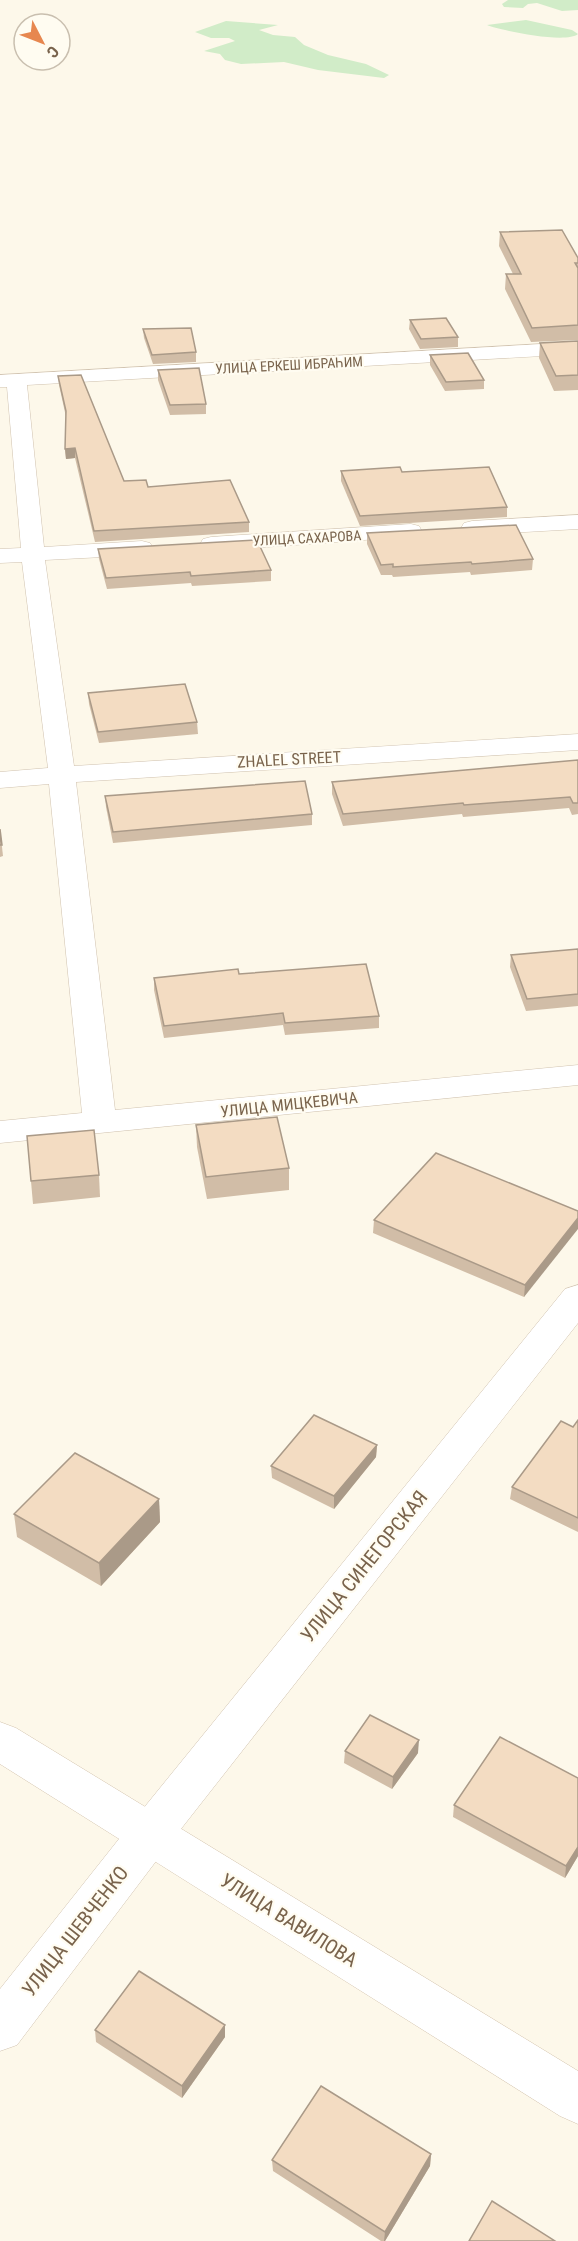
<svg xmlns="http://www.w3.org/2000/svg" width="578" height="2241" font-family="'Roboto Condensed',sans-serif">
  <rect width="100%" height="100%" fill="#fdf8ea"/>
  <g fill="#d1ecc8">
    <polygon points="508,0 578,0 578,10 562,11 537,3 528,4 523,8 504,7 502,4"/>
    <path d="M526 20 572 30 578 34C566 44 503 31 487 25Z"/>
    <polygon points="226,21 278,25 259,30 273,35 295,37 304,45 328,55 366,64 389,75 384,78 318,70 284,62 241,64 225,60 220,54 204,51 235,41 229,38 211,38 195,32"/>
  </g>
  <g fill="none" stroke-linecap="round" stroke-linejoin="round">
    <defs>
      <g id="street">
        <polygon points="578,342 578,354 27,385 44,547 142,541 150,543 153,548 150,553 142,555 45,560 74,766 578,734 578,750 76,782 115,1110 578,1065 578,1085 0,1143 0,1121 82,1113 49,784 0,788 0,772 48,768 22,562 0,563 0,549 21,548 7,387 0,387 0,375"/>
        <polygon points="578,515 578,529 472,535 464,533 461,528 464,523 472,521"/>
        <polygon points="411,524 419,526 422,531 419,536 211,551 203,549 200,544 203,539 211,537"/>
        <polygon points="578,1285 578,1323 166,1848 17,2045 0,2051 0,1989 134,1820 565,1289"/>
      </g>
      <polygon id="secondary" points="0,1722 16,1728 578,2071 578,2124 560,2116 0,1764"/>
    </defs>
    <use href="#street" stroke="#d0c2af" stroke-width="1"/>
    <use href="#secondary" stroke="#d3c3ad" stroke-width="1"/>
    <use href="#street" fill="#fff" fill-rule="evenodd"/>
    <use href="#secondary" fill="#fff" fill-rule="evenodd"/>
  </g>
  <g fill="#d1bda7">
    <polygon points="500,232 578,258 578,340 531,342 505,289 506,274 513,274 499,246"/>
    <polygon points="410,320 458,337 458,347 420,349 409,329"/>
    <polygon points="143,329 196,352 196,362 153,364 144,338"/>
    <polygon points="578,341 578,390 554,391 539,358 540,343"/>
    <polygon points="430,355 484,380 484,389 445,391 430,365"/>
    <polygon points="158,370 206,404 206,414 170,415 158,380"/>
    <polygon points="58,376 124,481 249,522 249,532 95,542 75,458 66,459 65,449 66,417 59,385"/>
    <polygon points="341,471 402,472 507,507 507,517 360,526 341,481"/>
    <polygon points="367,533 533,559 532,570 471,575 470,572 393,577 392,575 381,575 367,544"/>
    <polygon points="98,549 271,570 271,581 192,586 191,583 107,589 99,559"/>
    <polygon points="88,693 197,722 198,734 99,743 89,704"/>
    <polygon points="578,760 578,814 572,815 569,808 463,817 462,814 343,826 332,794 332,782"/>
    <polygon points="105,796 312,814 312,825 113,843 106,807"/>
    <polygon points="0,829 3,856 0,857"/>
    <polygon points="578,949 578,1006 526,1011 510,967 511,955"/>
    <polygon points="239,974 379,1016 379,1028 285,1035 283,1025 164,1038 154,990 154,978"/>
    <polygon points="196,1125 289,1168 289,1190 207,1199 197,1147"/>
    <polygon points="27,1136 99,1175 100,1197 33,1204"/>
    <polygon points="578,1211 524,1297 373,1233 374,1220"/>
    <polygon points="578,1420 578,1532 510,1499 512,1487 573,1427"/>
    <polygon points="377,1445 376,1457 334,1509 272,1478 271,1466"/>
    <polygon points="159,1499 160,1522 101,1586 17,1537 14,1514"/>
    <polygon points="345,1751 418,1753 392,1789 344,1763"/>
    <polygon points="454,1805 578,1856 565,1878 453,1817"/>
    <polygon points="225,2025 225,2037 182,2098 96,2042 95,2030"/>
    <polygon points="431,2154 430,2166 385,2241 381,2241 273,2171 272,2160"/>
  </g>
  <g fill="#aa9a88">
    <polygon points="75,448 75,458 66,459 65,449"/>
    <polygon points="578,1218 578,1229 524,1297 525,1285"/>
    <polygon points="377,1445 376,1457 334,1509 334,1496"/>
    <polygon points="159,1499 160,1522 101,1586 99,1563"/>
    <polygon points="419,1740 418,1753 392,1789 393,1777"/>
    <polygon points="578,1847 578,1856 565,1878 566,1866"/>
    <polygon points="225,2025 225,2037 182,2098 182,2086"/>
    <polygon points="431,2154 430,2166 385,2241 384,2241 385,2232"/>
  </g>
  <g fill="#f3dcc2" stroke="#aa9a88" stroke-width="1.5">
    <polygon points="562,230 578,258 578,263 575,263 578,268 578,325 532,328 506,274 521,274 500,232"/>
    <polygon points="446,318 458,337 421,339 410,320"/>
    <polygon points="191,328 196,352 152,355 143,329"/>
    <polygon points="578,341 578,375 556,376 540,343"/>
    <polygon points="468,353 484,380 446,382 430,355"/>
    <polygon points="199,368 206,404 170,405 158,370"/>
    <polygon points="81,375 124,481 146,480 148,487 230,480 249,522 94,531 75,448 65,449 66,411 58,376"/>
    <polygon points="400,467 402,472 489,467 507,507 360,516 341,471"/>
    <polygon points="516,525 533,559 472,564 471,562 393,567 393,564 381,565 367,533"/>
    <polygon points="257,540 271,570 191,576 190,572 106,578 98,549"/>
    <polygon points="185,684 197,722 98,732 88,693"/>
    <polygon points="578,760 578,803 573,803 570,797 464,805 463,803 343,814 332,782"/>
    <polygon points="305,781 312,814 113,832 105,796"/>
    <polygon points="0,829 2,845 0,845"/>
    <polygon points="578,949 578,994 527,999 511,955"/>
    <polygon points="366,964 379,1016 285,1023 283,1013 164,1026 154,978 238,969 239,974"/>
    <polygon points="277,1117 289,1168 206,1177 196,1125"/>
    <polygon points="94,1130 99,1175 31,1181 27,1136"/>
    <polygon points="436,1153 578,1211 578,1218 525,1285 374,1220"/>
    <polygon points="314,1415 377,1445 334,1496 271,1466"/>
    <polygon points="578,1420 578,1518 512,1487 561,1421 573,1427"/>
    <polygon points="75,1453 159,1499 99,1563 14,1514"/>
    <polygon points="370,1715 419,1740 393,1777 345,1751"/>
    <polygon points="500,1737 578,1778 578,1847 566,1866 454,1805"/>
    <polygon points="139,1971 225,2025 182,2086 95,2030"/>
    <polygon points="321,2086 431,2154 385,2232 272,2160"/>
    <polygon points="492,2201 555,2241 469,2241"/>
  </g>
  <g text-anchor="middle" stroke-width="4.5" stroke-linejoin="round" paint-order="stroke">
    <g font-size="14" fill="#79634c" stroke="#fffcf1">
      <text transform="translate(289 365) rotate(-3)" y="5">УЛИЦА ЕРКЕШ ИБРАҺИМ</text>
      <text transform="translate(307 538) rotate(-3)" y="5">УЛИЦА САХАРОВА</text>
    </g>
    <g font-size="16" fill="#79634c" stroke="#fffcf1">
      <text transform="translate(289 759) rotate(-3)" y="6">ZHALEL STREET</text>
      <text transform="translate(289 1104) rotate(-6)" y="6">УЛИЦА МИЦКЕВИЧА</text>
    </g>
    <g font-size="20" fill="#79634c" stroke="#fffcf1">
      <text transform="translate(364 1566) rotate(-51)" y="7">УЛИЦА СИНЕГОРСКАЯ</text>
      <text transform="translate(289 1920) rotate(32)" y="7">УЛИЦА ВАВИЛОВА</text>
      <text transform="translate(75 1931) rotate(-52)" y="7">УЛИЦА ШЕВЧЕНКО</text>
    </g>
  </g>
  <g transform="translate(42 42) rotate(132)"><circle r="28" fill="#fffcf1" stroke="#c9bfaf" stroke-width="1.5"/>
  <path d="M0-4.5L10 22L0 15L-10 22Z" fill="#e7874f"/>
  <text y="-9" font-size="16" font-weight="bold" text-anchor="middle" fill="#79634c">С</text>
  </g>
</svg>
